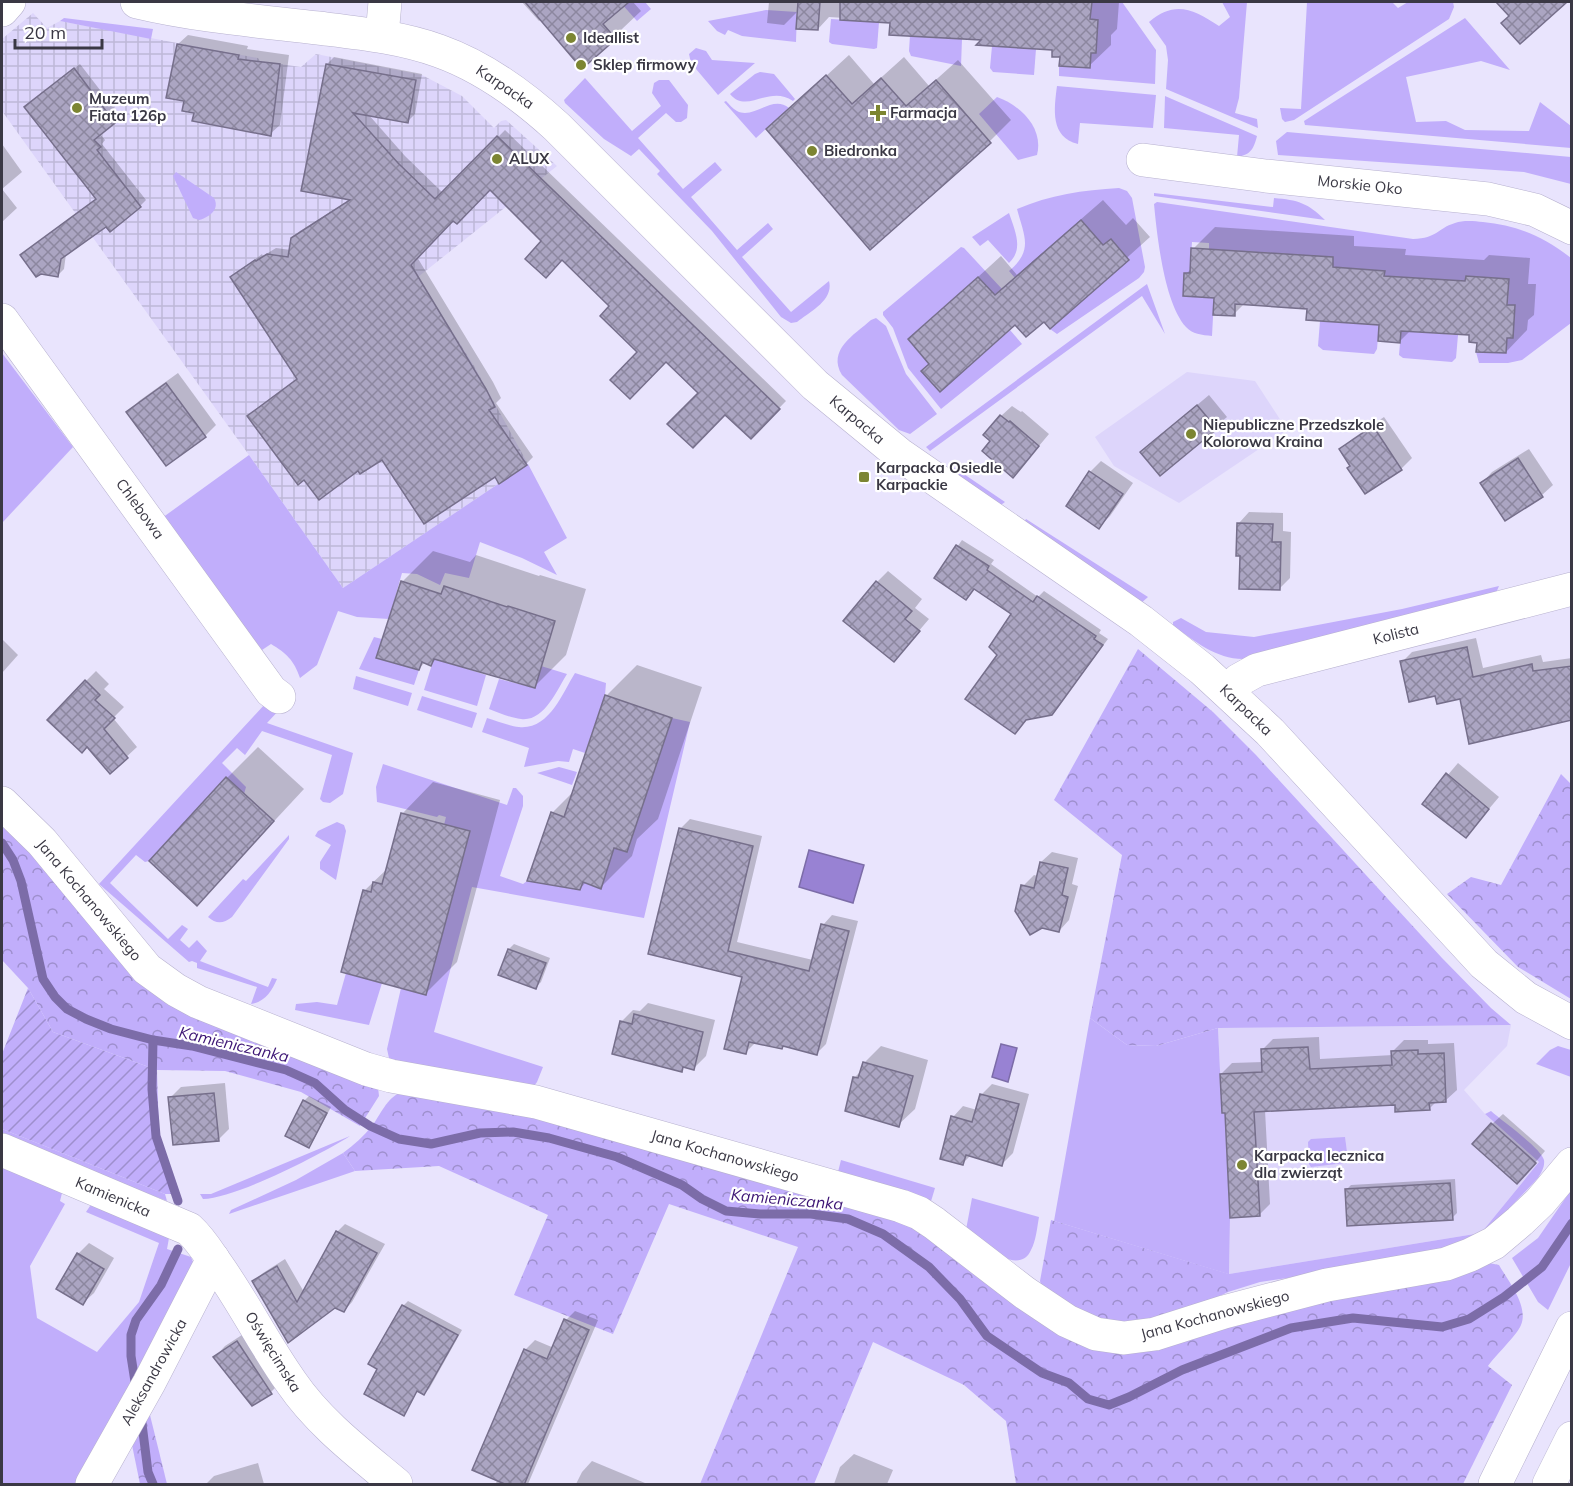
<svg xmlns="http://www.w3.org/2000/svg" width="1573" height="1486" font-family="Mulish,sans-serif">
  <defs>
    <pattern id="industrial-grid" width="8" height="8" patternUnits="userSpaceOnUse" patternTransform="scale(1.5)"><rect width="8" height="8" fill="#ddd5fb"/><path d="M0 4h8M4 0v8" fill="none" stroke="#beb8d8"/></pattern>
    <pattern id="forest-crowns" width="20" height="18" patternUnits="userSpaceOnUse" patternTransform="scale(1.5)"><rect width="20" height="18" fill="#c1aefb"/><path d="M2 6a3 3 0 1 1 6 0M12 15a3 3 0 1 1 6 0" fill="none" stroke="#9e8fcd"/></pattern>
    <pattern id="garden-furrows" width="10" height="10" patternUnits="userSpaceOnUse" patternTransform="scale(1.5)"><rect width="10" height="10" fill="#c1aefb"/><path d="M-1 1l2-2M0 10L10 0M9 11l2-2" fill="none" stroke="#9e8fcd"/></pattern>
    <pattern id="building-cross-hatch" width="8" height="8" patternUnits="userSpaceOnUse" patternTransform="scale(1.5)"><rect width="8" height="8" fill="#aba5c2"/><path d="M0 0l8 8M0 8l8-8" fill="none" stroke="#8c879f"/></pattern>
  </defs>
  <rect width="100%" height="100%" fill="#e9e4fd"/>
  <g fill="#ddd5fb">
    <polygon points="1187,372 1255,381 1287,430 1179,503 1114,466 1095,437"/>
    <polygon points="1511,1025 1507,1046 1464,1090 1485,1114 1539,1162 1481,1233 1229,1274 1230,1218 1225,1113 1222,1113 1218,1028"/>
  </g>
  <polygon fill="url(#industrial-grid)" points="33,13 47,28 60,21 258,58 260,61 301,67 316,54 422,75 462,96 494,128 501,121 506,120 557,166 418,277 474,366 528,464 343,588 249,455 2,111 2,39"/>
  <g fill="#c1aefb">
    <polygon points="620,2 645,2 651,9 637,21"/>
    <polygon points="1092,2 1122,2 1156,50 1155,84 1059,76 1059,66 1091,53 1096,52 1098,20 1090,19"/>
    <path d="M1222 2H1247L1239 98 1235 113 1257 119 1258 128 1166 89 1168 60 1166 46 1149 22C1175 0 1193 9 1219 26L1230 17Z"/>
    <polygon points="1307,2 1392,2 1398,8 1408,2 1453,2 1454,7 1449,19 1294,120 1285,122 1282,119 1280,108 1301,109"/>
    <polygon points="766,10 797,12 796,42 742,36 728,30 725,35 717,31 708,21"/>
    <polygon points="64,18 153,29 151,39 60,21"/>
    <polygon points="1465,18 1510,70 1481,61 1406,77 1416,122 1446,121 1465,130 1529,131 1540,102 1571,126 1571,148 1305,125 1304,121"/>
    <polygon points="831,19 879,22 877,48 874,49 832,44 829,42"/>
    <polygon points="910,35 962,39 961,66 911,56 909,51"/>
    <polygon points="992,46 1036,49 1034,75 993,72 990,68"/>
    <polygon points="696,48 706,51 712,60 755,63 718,95 691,63 689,54"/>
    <path d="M760 72 774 74 795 99 793 101C769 84 747 115 730 94L755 74Z"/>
    <path d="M585 78 632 131 661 106 652 93 654 83 659 80H669L688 105 687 118 681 122H676L666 113 638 138 683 189 715 162 722 170 691 197 737 250 768 223 773 229 742 257 791 312 829 281C834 300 810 312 797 322L791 323 781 317 712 231 657 174 660 171 639 149 631 156 604 139 565 103 564 100Z"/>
    <path d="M1057 86 1156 95 1153 128 1080 123 1078 144C1050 137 1054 109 1057 86Z"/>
    <path d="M1165 96 1257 136C1254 148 1251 155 1237 157L1239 135 1164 128Z"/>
    <path d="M997 97C1020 105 1044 128 1037 155L1018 160 979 114Z"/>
    <path d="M726 101C729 104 733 109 737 111 754 120 772 94 789 108L756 138 724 102Z"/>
    <polygon points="1287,132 1571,157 1571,184 1524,172 1278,155 1276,141"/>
    <path d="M176 172 214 198C220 209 210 217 199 220L193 218 173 176Z"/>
    <path d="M1119 188 1127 191 1132 198 1145 267 1144 272 1139 278 1057 334 1050 329 1129 259 1111 239 1103 245 1081 220 1015 278 1009 271C1034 250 1024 236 1017 209 1050 195 1083 190 1119 188Z"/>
    <path d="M1154 193 1273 207 1274 198C1298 200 1308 203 1325 220L1154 196Z"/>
    <path d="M1157 202 1413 239C1438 238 1436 229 1455 223 1463 220 1474 221 1483 222 1517 225 1544 237 1571 258V323L1522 360 1508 363H1479L1476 352 1506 353 1509 279 1466 276 1465 281 1384 276V271L1333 267V257L1209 249V243L1192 242 1190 273H1184L1183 295 1214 298 1212 336C1202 335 1192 334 1186 327 1164 303 1157 235 1154 204Z"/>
    <path d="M1009 213C1015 231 1024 249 1009 263L988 240 980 246 972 237Z"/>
    <polygon points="961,247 964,248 1002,289 995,295 978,277 908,339 929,364 921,371 940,391 1010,330 1022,344 941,409 908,368 893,328 883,315 883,312"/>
    <polygon points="1147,284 1165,334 1142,296 930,451 926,447"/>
    <path d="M876 318 886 326 906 374 937 414 910 434 899 430 842 375C827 350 854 335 871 320Z"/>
    <polygon points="1320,321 1379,325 1377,349 1374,354 1323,350 1318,346"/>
    <polygon points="1401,331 1458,335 1456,358 1452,362 1403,358 1399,355"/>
    <polygon points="2,353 73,447 2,523"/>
    <path d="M249 455 343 588 528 464 567 538 544 552 557 575 522 558 480 542 469 578 445 573 440 585 417 574 402 573 389 619 357 617 338 611 317 665 300 678C294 660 286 653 271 644L262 650 162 518Z"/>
    <polygon points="952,466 1005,502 998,507 948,469"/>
    <polygon points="1026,519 1148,597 1140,604 1023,524"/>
    <path d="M1499 586 1496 593 1243 659C1216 659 1195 641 1173 626V622L1181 618 1206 632 1254 637 1402 609Z"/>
    <polygon points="374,637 382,639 377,658 419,670 414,685 359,669"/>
    <polygon points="434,658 486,675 477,706 424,690"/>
    <path d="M541 666 567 674C557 690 544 722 521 719 511 718 499 713 489 709L499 679 535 688Z"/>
    <path d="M575 673 606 683 605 695 585 753 573 749 569 762 558 761 524 767 529 748 482 732 487 718C497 721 509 726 519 727 549 730 562 694 575 673Z"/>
    <polygon points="356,676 412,693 408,706 353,689"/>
    <polygon points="422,696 477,713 472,728 417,710"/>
    <path d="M265 704 281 708 267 723 353 753 343 794 330 803 323 802 320 799 332 755 262 731 245 755 237 748 222 763 246 787 244 794 226 777 149 861 145 862 136 855 110 883 168 939 182 925 188 929 180 940 189 948 197 940 207 951 200 961 268 987 272 978 277 979C272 991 265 1002 251 1004L257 987 197 968V963L192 961 189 962 99 884Z"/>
    <polygon points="672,718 690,722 644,918 472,887 434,1032 543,1067 537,1082 531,1090 394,1066 389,1058 387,1049 401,988 426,995 470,832 444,825 446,817 439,815 437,817 377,802 376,787 383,764 507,805 513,788 516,788 523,796 523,806 500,876 523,884 527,881 580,890 583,882 601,888 614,848 627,851"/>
    <polygon points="559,767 577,772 572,785 537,773"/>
    <polygon points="337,822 344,825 346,831 336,880 320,869 320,862 331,845 315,836 318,831"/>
    <path d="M289 835V839L232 917C223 924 216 924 208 917L243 879 246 881Z"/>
    <polygon points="346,973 382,983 369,1025 295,1010 296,1004 317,1002 337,1005"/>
    <path d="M1090 1018 1127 1045 1156 1046 1218 1028 1222 1113H1225L1230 1218 1229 1274 1481 1233 1539 1162 1485 1114 1491 1111C1502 1121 1541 1148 1544 1160 1545 1167 1541 1173 1538 1178L1490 1229 1477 1239 1384 1264 1260 1282 1228 1292V1274L1054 1221Z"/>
    <polygon points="1558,1046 1571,1050 1571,1077 1536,1064 1550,1050"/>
    <polygon points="2,1129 165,1194 167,1201 2,1138"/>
    <path d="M350 1136C320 1155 236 1198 203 1199L200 1194H211Z"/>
    <polygon points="1345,1137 1348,1160 1345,1163 1311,1167 1309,1164 1308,1142 1311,1139"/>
    <polygon points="343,1153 355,1171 229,1214 231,1210 296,1180"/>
    <polygon points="841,1160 935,1188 929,1208 838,1172"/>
    <polygon points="2,1163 63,1189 60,1201 65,1204 30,1266 37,1318 97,1352 139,1302 159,1243 86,1212 92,1203 169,1238 167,1249 191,1257 193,1262 150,1360 79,1473 76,1484 2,1484"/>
    <polygon points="1571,1190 1571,1263 1548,1310 1538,1302 1512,1258 1538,1238"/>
    <path d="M972 1198 1039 1217C1037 1228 1036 1241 1031 1250 1020 1277 980 1244 965 1235Z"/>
  </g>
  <g fill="url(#forest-crowns)">
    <polygon points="1138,649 1213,712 1256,755 1442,958 1491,1008 1511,1025 1218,1028 1156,1046 1127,1045 1090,1018 1122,855 1054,800"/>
    <polygon points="1561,774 1572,785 1571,999 1518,967 1447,894 1471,877 1501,885"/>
    <polygon points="2,813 118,952 378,1087 379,1096 360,1126 301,1092 225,1071 157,1070 53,1032 28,988 2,960"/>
    <path d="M401 1092 533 1115 892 1212 1064 1333 1224 1323 1489 1263 1499 1265C1508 1281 1529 1306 1521 1325 1517 1335 1495 1356 1488 1366L1512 1385 1463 1484H1016L1006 1421 964 1385 873 1342 814 1484H700L798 1247 669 1204 613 1334 514 1295 548 1215 439 1166 355 1171 343 1153C354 1145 364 1136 372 1126 381 1114 386 1099 401 1092Z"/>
    <path d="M1051 1220 1229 1274 1228 1292C1190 1310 1136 1333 1094 1318 1077 1312 1057 1297 1042 1288L1040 1281Z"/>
    <polygon points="148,1407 167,1484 140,1484 132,1445"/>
  </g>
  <polygon fill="url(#garden-furrows)" points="28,988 53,1032 157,1070 159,1134 178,1194 165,1194 2,1129 2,1054"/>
  <g fill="#9882d3" stroke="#7c6ca8" stroke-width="1.5">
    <polygon points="809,850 864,865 853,903 799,887"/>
    <polygon points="1001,1044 1017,1048 1008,1082 992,1077"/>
  </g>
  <g fill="#0003">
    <polygon points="522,2 633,2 641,11 582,67 542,19 539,21"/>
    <polygon points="769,2 1119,2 1117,29 1111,35 1111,45 1089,66 1062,56 1054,49 984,39 892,21 829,17 818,29 799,10 784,25 767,23"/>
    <polygon points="1498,2 1565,2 1520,42 1511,15"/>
    <polygon points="188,35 248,46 247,49 289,55 280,125 270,134 196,112 186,100 178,44"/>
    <polygon points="849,55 874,84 904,57 929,86 958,60 1011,120 990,141 768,129"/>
    <polygon points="334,57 422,74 415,114 408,121 368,114 405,156 443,193 505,130 786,401 751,437 666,360 639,352 611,306 490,188 453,219 417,257 493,382 501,398 496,403 533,457 526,464 495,475 382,458 358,469 304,478 249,416 298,378 232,277 262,254 263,256 276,248 291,250 293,239 300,231 351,199 327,64"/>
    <polygon points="80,64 120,116 100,134 105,140 102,144 146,200 140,206 106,224 66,254 64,269 58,275 22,255 97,198 32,101"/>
    <polygon points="2,144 22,172 2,189 17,208 2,222"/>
    <polygon points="1103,200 1126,225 1133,218 1150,237 1050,327 1044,320 910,339 1001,256 1017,275"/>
    <polygon points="1215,227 1354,236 1354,246 1406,249 1405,255 1484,260 1489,255 1530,258 1528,284 1536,284 1534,315 1528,320 1527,330 1506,352 1479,342 1471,334 1411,330 1400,341 1381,323 1308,308 1245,303 1234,314 1215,296 1186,274 1192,268 1193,249"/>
    <polygon points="178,373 216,425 205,436 128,412 139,401"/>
    <polygon points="1209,395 1227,417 1160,474 1153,442"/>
    <polygon points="1012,406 1021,412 1022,411 1049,434 1023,465 992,440 1001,416"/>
    <polygon points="1384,417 1412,458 1401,469 1365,492 1341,449 1352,439"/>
    <polygon points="1529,449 1553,485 1542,495 1482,483 1492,472"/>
    <polygon points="1101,461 1133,483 1110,516 1099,527 1090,472"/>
    <polygon points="1249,512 1283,513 1283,531 1291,532 1290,578 1279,589 1242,555 1239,523"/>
    <polygon points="962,540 994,560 991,564 1038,597 1044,591 1101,630 1099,633 1108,639 1051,714 999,654 1013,613 975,588 966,598 936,577"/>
    <polygon points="433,551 470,562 476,555 539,576 540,575 586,589 566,655 534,687 437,658 431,664 425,662 419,669 402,582"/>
    <polygon points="888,571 922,599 915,608 929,619 894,660 877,582"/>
    <polygon points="1476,638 1483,668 1541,655 1543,662 1572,658 1572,716 1436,694 1402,662 1412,652"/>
    <polygon points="2,639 18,655 2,673"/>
    <polygon points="637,665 702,687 658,819 637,839 632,856 601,887 586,882 580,889 552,813 574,791 606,696"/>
    <polygon points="96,671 109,684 104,689 124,707 113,718 137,747 110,772 86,681"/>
    <polygon points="258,747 304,789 197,904 227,778"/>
    <polygon points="1458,763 1499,797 1466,836 1424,803"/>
    <polygon points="433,782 500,800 457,962 426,993 364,891 388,868 402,814"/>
    <polygon points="690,819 762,836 737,942 813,960 823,925 832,915 858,921 826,1044 816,1054 784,1045 782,1048 756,1042 746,1052 744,976 650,953 680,829"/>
    <polygon points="1052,852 1078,858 1072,884 1078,886 1069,920 1059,931 1023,886 1034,875 1038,876 1041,862"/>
    <polygon points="514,944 550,958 541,982 536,987 500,974 509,949"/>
    <polygon points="648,1003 715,1020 706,1056 694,1068 685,1066 681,1070 621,1022 633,1010 640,1011"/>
    <polygon points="1319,1037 1320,1059 1393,1055 1393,1051 1404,1040 1428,1040 1428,1044 1454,1043 1457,1090 1446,1100 1437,1101 1429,1109 1396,1103 1265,1110 1270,1204 1259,1215 1226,1111 1221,1074 1232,1063 1263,1062 1262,1050 1273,1039"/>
    <polygon points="881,1046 928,1060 915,1109 898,1125 855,1077 862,1070 864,1063"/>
    <polygon points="225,1083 229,1129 218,1140 170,1098 181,1087"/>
    <polygon points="992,1084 1029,1094 1013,1153 1002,1164 971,1155 962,1164 953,1117 963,1106 977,1110 981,1095"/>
    <polygon points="309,1096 331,1107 313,1141 309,1146 304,1101"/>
    <polygon points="1503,1114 1545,1151 1528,1171 1492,1124"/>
    <polygon points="1455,1179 1457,1213 1452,1218 1346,1190 1351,1185"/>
    <polygon points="345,1224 385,1244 352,1302 344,1311 335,1306 288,1341 254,1281 263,1273 285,1259 304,1292 337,1232"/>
    <polygon points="89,1243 114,1258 94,1293 83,1303 78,1254"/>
    <polygon points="408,1301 462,1330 429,1389 424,1393 418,1390 403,1414 380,1368 403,1306"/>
    <polygon points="575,1311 598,1320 528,1484 496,1484 525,1350 535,1340 554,1348 566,1320"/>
    <polygon points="248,1331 281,1382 271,1392 215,1357 225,1346"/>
    <polygon points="854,1454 893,1470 887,1484 834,1484 840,1467"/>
    <polygon points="592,1461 645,1483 644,1484 576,1484 582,1472"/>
    <polygon points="258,1463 264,1484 206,1484 214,1476"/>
  </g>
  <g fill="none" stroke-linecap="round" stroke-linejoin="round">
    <g stroke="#7c6ca8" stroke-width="9">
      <polyline points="2,843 13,860 21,881 43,979 55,997 67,1009 86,1019 111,1029 153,1040 192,1046 286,1070 315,1083 345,1110 370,1126 399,1139 431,1144 480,1133 513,1132 549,1138 617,1157 682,1185 702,1199 726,1211 760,1214 811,1214 848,1219 883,1234 929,1267 960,1299 987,1336 1042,1373 1069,1383 1088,1399 1109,1405 1129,1397 1182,1370 1291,1328 1353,1318 1442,1327 1469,1319 1504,1297 1542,1267 1572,1223"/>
      <polyline points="153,1040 152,1089 156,1136 178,1201"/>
      <polyline points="136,1388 131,1356 131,1335 136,1320 161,1285 178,1249"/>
      <polyline points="141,1416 148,1472 153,1484"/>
    </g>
  </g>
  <g fill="url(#building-cross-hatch)" stroke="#766f8b" stroke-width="1.5">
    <polygon points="525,2 629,2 603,24 616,39 582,69"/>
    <polygon points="798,2 820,2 818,30 796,29"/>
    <polygon points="840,2 1092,2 1090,19 1098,20 1096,53 1091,53 1090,68 1059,66 1060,57 1052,57 1052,50 976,45 981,40 889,35 890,23 840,20"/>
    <polygon points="1496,2 1567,2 1520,44 1501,23 1509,16"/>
    <polygon points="177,44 239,55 238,59 280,64 271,136 192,121 194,113 182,111 184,101 166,98"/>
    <polygon points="326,64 416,80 408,123 353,113 398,163 435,199 497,136 780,409 751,439 725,415 693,448 667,424 698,393 666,362 630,399 610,380 637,352 600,316 609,306 562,260 546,278 525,259 541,241 490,190 457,224 453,221 411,265 486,389 495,407 489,410 527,465 499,484 495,477 424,524 382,460 360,474 358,471 319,500 304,480 298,485 247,416 297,379 230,277 255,260 256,261 267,254 288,257 291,238 350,200 301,191"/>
    <polygon points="74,68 115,123 94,140 101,147 97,150 141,207 110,232 106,227 61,259 58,277 41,274 36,277 20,255 96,199 24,107"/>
    <polygon points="826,75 852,104 881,78 906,106 936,80 991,143 870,250 766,129"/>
    <polygon points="1081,220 1103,245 1111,239 1129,260 1050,329 1044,322 1026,337 1015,325 940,392 921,371 929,364 908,339 978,277 995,295"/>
    <polygon points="1191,248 1333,257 1333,267 1385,271 1384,276 1465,281 1466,276 1509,279 1507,305 1515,305 1513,338 1507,338 1506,353 1476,352 1477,343 1469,342 1469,335 1401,331 1400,343 1378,341 1379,325 1306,320 1307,309 1235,304 1235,316 1213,315 1214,298 1183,296 1184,273 1190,273"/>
    <polygon points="166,383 206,437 166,466 126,412"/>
    <polygon points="1197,405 1217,429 1160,476 1140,452"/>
    <polygon points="1000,415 1009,422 1010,421 1039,446 1013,478 982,451 990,441 983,435"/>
    <polygon points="1373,426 1402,470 1365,494 1347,468 1350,466 1339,449"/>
    <polygon points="1518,458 1543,497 1505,521 1480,483"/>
    <polygon points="1089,471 1123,494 1099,529 1066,506"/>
    <polygon points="1237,523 1273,524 1272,542 1281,542 1280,590 1239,589 1240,556 1236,556"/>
    <polygon points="956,545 989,566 987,570 1033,602 1037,596 1096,636 1094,639 1103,645 1052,715 1026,720 1015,734 965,699 997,655 989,647 1011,614 974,589 966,600 934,578"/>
    <polygon points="401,581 441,594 444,586 507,607 508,606 555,621 535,688 434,659 431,666 422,662 419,670 376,658"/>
    <polygon points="876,581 912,611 905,619 920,631 894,662 843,621"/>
    <polygon points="1467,647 1473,677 1532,664 1533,671 1572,666 1572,720 1469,744 1460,699 1437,704 1435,696 1409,702 1400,661"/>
    <polygon points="85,680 100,695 95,700 115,718 104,729 128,758 110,774 87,747 82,753 47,720"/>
    <polygon points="605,695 672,718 627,852 614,848 601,889 583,882 580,890 527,881 551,812 564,817"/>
    <polygon points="1446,773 1489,809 1466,838 1422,804"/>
    <polygon points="226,777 274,821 197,906 149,861"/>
    <polygon points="401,813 470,831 426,995 341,972 363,890 371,892 373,882 382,884"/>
    <polygon points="679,828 753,846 728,951 809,971 821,924 849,931 817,1055 783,1046 782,1049 749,1042 746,1054 724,1049 742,977 648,954"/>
    <polygon points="1040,862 1068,868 1062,895 1068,897 1059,932 1042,928 1030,935 1015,911 1021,885 1034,888"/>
    <polygon points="508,949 546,963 536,989 498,975"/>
    <polygon points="634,1014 703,1032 694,1070 683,1067 682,1072 612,1054 620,1021 632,1024"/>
    <polygon points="1308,1047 1310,1069 1392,1065 1391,1051 1418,1050 1418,1054 1444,1053 1446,1102 1429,1103 1430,1110 1410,1111 1395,1112 1395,1105 1254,1112 1260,1216 1230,1218 1225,1113 1222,1113 1220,1074 1262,1072 1261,1049"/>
    <polygon points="863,1062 913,1076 899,1127 845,1111 853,1077 858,1078"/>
    <polygon points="214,1093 219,1141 173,1145 168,1097"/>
    <polygon points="980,1094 1019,1104 1002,1166 966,1155 963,1165 940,1159 951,1116 972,1122"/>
    <polygon points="303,1100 327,1113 309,1148 285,1136"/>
    <polygon points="1491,1123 1536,1163 1517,1184 1472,1144"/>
    <polygon points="1450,1183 1453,1220 1347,1226 1345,1189"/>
    <polygon points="336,1231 377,1253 344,1312 335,1308 288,1343 252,1281 277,1266 297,1302"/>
    <polygon points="77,1253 104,1269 83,1305 56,1289"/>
    <polygon points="402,1305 458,1335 424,1395 417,1391 404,1416 364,1394 377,1369 368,1364"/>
    <polygon points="564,1319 589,1330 524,1485 507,1485 472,1470 524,1349 547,1359"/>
    <polygon points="237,1341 272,1394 252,1406 213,1357"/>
  </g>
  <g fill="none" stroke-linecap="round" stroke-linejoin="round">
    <defs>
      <g id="minor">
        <path d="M137 2C196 16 258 21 318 28 359 33 400 37 439 51 484 67 522 95 557 127L815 385 899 454 1141 621 1202 669 1270 732 1484 964 1526 998 1572 1023"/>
        <polyline points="2,10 9,2"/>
        <polyline points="382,36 385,2"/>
        <polyline points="1143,160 1266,176 1488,199 1535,210 1572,228"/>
        <polyline points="2,320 271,691 279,697"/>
        <polyline points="1227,691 1239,680 1257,670 1572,589"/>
        <polyline points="2,803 42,842 147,969 176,990 198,1002 366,1069 391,1076 536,1102 901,1206 919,1213 934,1223 1025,1293 1067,1321 1096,1334 1124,1338 1155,1334 1224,1312 1327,1285 1446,1264 1470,1255 1494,1243 1520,1221 1540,1202 1572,1164"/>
        <path d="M2 1150 189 1229C201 1240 208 1252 217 1265 244 1303 264 1344 291 1382 319 1423 359 1453 396 1484"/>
        <polyline points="92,1484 149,1383 213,1259"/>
      </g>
      <g id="major">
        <polyline points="1495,1484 1572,1328"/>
        <polyline points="1549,1484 1572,1438"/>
      </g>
    </defs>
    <use href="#minor" stroke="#b7b1cf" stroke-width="34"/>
    <use href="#major" stroke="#b7b1cf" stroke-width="34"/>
    <use href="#minor" stroke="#fff" stroke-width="33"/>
    <use href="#major" stroke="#fff" stroke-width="33"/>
  </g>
  <g fill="#7c8532" stroke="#fff" stroke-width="2">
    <circle cx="571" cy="38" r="6"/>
    <circle cx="581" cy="65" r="6"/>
    <circle cx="77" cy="108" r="6"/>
    <path d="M875 104h6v6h6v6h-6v6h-6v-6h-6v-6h6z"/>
    <circle cx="812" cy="151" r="6"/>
    <circle cx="497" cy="159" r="6"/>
    <circle cx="1191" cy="434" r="6"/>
    <rect x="858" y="471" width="12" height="12" rx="3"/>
    <circle cx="1242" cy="1165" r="6"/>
  </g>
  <g text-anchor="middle" stroke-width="4.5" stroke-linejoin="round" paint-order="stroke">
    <g font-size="15" font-weight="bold" fill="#3a3844" stroke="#fff" text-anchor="start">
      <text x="583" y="43">Ideallist</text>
      <text x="593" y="70">Sklep firmowy</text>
      <text x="89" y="104">Muzeum<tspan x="89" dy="17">Fiata 126p</tspan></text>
      <text x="890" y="118">Farmacja</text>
      <text x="824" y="156">Biedronka</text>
      <text x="509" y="164">ALUX</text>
      <text x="1203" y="430">Niepubliczne Przedszkole<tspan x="1203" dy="17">Kolorowa Kraina</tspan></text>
      <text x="876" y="473">Karpacka Osiedle<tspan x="876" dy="17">Karpackie</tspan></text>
      <text x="1254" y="1161">Karpacka lecznica<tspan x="1254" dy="17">dla zwierząt</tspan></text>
    </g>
    <g font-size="15" fill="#3a3844" stroke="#fff">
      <text transform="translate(505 87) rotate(34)" y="5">Karpacka</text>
      <text transform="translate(1360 185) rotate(6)" y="5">Morskie Oko</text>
      <text transform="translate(857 420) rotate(40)" y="5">Karpacka</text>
      <text transform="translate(140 509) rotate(54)" y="5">Chlebowa</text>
      <text transform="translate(1396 634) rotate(-14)" y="5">Kolista</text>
      <text transform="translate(1246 710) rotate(44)" y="5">Karpacka</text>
      <text transform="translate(89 900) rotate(50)" y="5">Jana Kochanowskiego</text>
      <text transform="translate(725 1156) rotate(16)" y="5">Jana Kochanowskiego</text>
      <text transform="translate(113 1197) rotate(23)" y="5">Kamienicka</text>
      <text transform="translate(1215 1315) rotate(-15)" y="5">Jana Kochanowskiego</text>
      <text transform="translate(273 1352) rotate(58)" y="5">Oświęcimska</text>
      <text transform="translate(154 1372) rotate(-61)" y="5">Aleksandrowicka</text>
    </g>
    <g font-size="16" font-style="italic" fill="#3c1474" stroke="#fff">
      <text transform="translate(234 1044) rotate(13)" y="6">Kamieniczanka</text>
      <text transform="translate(787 1199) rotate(5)" y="6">Kamieniczanka</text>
    </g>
  </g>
  <rect width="1573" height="1486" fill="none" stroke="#3a3844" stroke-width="6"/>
  <path d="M15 39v9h87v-9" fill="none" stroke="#3a3844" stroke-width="3"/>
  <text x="24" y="39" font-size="18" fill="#3a3844" stroke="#ffffff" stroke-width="4.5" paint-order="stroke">20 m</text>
</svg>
